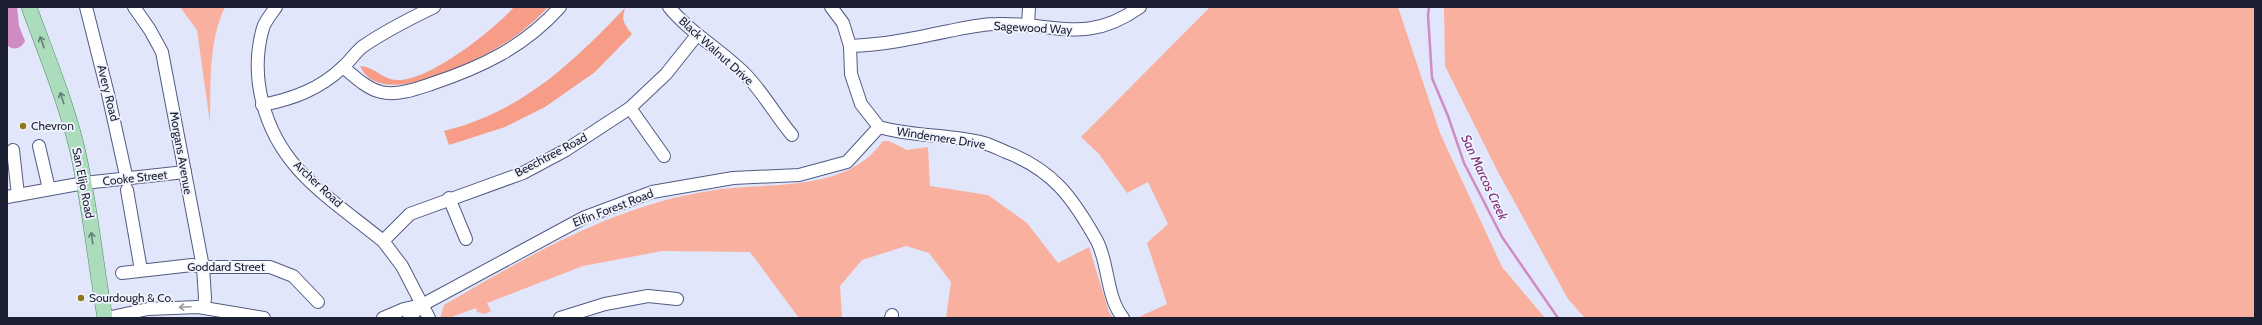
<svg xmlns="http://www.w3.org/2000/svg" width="2262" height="325" font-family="Cabin,sans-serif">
  <rect width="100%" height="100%" fill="#e1e6fa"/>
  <g fill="#fab09e">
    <path d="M180 7H225C208 42 211 85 210 123L197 30Z"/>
    <polygon points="1210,7 1398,7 1440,133 1502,267 1545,318 1137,318 1167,304 1147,243 1168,224 1148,182 1127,193 1099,154 1081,137"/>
    <polygon points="1444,7 2255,7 2255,318 1585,318 1568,299 1498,172 1445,66"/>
    <path d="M883 141H889L907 150 928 147 930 186 988 195 1027 223 1058 263 1089 247 1109 312 1113 318H946L951 282 929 253 906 246 862 260 840 286 842 318H799L750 252 662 251 583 266 487 303 491 311 485 314 477 312 476 308 449 318H440L444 305C527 257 612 206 709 191 765 181 845 195 883 141Z"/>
  </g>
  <g fill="#f79c86">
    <path d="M514 7H548C535 21 520 34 503 44 476 61 380 112 360 66 375 67 382 79 396 80 427 83 494 30 514 7Z"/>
    <path d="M625 8C621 20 624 24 632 34L595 72 545 107 505 127 449 145 444 131C523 111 571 64 625 8Z"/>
  </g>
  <path fill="#d18bc4" d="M7 7H17L19 26 25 41C21 49 13 51 7 45Z"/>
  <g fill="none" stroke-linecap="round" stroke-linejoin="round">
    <polyline stroke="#d18bc4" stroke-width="2.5" points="1429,7 1428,15 1432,78 1448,116 1464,163 1502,237 1558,318"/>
    <defs>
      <g id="minor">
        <polyline points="86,7 108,94 127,180"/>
        <polyline points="134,7 150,30 162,52 203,267 205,298 204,307"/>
        <path d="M276 7C272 13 265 21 263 28 249 77 264 131 298 169 322 196 355 218 383 241L402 266 429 318"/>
        <path d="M669 7C691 34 723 51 747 76 764 94 776 116 792 135"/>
        <polyline points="831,7 843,23 850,46 851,74 861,104 879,127"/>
        <polyline points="1028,26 1029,7"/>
        <path d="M850 46C884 45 916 38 949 31 964 28 981 24 997 24 1054 22 1085 46 1140 7"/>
        <path d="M343 67C354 76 367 89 381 92 397 96 416 89 431 84 482 67 524 47 560 7"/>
        <path d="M262 105C293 99 320 89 343 67 350 61 355 53 362 47 385 31 409 19 434 7"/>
        <polyline points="630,108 664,156"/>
        <path d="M879 127C913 137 949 134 984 143 991 145 999 149 1006 152 1053 170 1073 198 1097 241 1109 264 1106 297 1123 318"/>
        <polyline points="39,146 49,189"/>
        <polyline points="13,150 18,195"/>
        <polyline points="127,190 141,270"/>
        <polyline points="7,197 84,183 185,172"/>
        <polyline points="449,198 466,239"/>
        <polyline points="383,241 410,214 523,173 566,150 630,108 666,74 697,35"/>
        <polyline points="122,273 192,265 203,267 270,267 293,276 318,302"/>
        <polyline points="107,318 148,309 198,307 264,318"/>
        <polyline points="383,318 404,309 422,305"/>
        <polyline points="409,318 422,305 585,217 652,192 733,178 799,175 847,162 879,127"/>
        <polyline points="560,318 605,304 648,296 677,299"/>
        <polyline points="891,318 892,315"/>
      </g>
      <path id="major" d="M29 7C46 54 65 99 77 148 90 204 95 261 105 318"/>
    </defs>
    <use href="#minor" stroke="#525b84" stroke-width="14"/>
    <use href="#major" stroke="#548b6e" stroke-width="16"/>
    <use href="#minor" stroke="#fff" stroke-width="12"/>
    <use href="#major" stroke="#abdcbc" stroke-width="15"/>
  </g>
  <defs><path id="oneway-shaft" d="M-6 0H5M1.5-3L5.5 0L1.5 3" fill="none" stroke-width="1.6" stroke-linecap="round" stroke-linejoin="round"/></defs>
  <g stroke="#637e76">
    <use href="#oneway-shaft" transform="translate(42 42) rotate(-110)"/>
    <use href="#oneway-shaft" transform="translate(62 98) rotate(-108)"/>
    <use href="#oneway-shaft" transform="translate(92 238) rotate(-98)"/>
  </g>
  <use stroke="#989aa2" href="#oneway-shaft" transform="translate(185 307) rotate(177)"/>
  <g fill="#8e761b" stroke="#f1f4fe" stroke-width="1.5">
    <circle cx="23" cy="126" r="4"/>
    <circle cx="81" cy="298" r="4"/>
  </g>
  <g text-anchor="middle" stroke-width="3.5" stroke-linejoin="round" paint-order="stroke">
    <g font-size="12" fill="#1b1f31" stroke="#f1f4fe">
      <text transform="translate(1033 28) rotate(3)" y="4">Sagewood Way</text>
      <text transform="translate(716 51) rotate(42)" y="4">Black Walnut Drive</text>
      <text transform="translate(108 93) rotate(76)" y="4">Avery Road</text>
      <text transform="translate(941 138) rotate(9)" y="4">Windemere Drive</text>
      <text transform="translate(181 153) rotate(80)" y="4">Morgans Avenue</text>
      <text transform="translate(551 155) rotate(-28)" y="4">Beechtree Road</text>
      <text transform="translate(135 178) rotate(-6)" y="4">Cooke Street</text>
      <text transform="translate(83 183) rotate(79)" y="4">San Elijo Road</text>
      <text transform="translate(318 184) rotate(43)" y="4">Archer Road</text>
      <text transform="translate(613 208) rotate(-21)" y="4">Elfin Forest Road</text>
      <text x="226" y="271">Goddard Street</text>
    </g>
    <g font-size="12" fill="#1b1f31" stroke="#f1f4fe" text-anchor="start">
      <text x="31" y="130">Chevron</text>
      <text x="89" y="302">Sourdough &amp; Co.</text>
    </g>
    <g font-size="13" font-style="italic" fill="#7d2a71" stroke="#f1f4fe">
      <text transform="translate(1485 177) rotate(65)" y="5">San Marcos Creek</text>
    </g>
  </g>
  <rect width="2262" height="325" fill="none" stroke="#1b1f31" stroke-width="16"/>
</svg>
